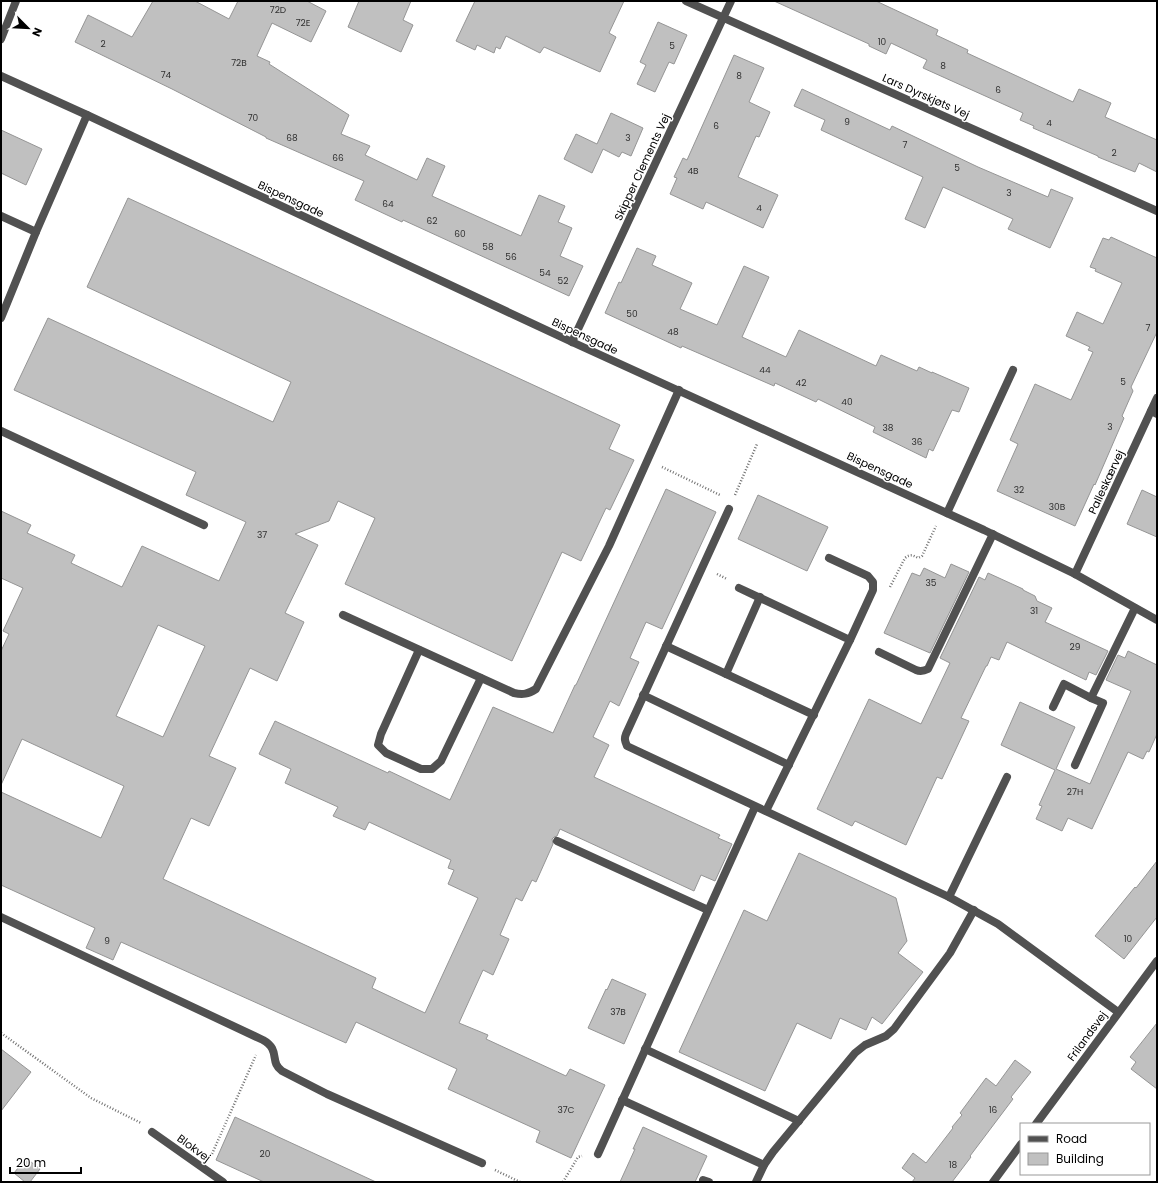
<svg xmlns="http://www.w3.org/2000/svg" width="1158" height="1183" font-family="Poppins,sans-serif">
  <rect width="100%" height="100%" fill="#fff"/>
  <g fill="#c0c0c0" stroke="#959595" fill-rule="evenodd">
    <polygon points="153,1 195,1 229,19 238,1 307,1 326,11 311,42 272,23 257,56 270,62 269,64 349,115 341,134 370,146 365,155 417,180 427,158 445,166 432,196 521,236 539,195 565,206 558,222 572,228 560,256 583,266 569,296 403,220 402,222 355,200 364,181 266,138 266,137 172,89 75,42 88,15 132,37"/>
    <polygon points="359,1 411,1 403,20 413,25 401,52 348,27"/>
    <polygon points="475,1 624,1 609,33 616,37 600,72 544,47 540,53 506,36 500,49 496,47 494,53 477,45 475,50 456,41"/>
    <polygon points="774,1 876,1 938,30 936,35 968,50 967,53 1073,102 1079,89 1111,103 1105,117 1157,140 1157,172 1139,163 1135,172 1098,157 1098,156 1033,128 1034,126 1020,120 1023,113 923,68 927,60 891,43 886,54 869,46 869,44"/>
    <polygon points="658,22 687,35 674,64 669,62 655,92 637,84 646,65 640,62"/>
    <polygon points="734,55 764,68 749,102 770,112 759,137 756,136 738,177 778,195 763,228 706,202 703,209 670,194 677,178 674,177 683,158 687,160"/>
    <polygon points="802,89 890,130 892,126 978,167 1048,197 1051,189 1073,198 1050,248 1008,229 1013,219 943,187 925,228 905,219 923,177 821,130 825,120 794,106"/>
    <polygon points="611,113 643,128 631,156 622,152 619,157 603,149 592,173 564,159 576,134 597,144"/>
    <polygon points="1,130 42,149 26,185 1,173"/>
    <path d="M128 198 620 425 609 449 634 460 610 510 606 508 581 561 562 552 512 661 345 584 375 518 338 501 329 521 295 534 318 545 285 613 304 622 277 681 250 668 209 756 236 768 209 826 191 818 163 879 376 978 372 988 425 1013 478 898 448 884 454 870 448 868 451 860 369 822 365 830 333 816 338 807 285 783 291 769 259 754 275 721 388 773 389 771 450 800 493 707 553 733 575 685H576L666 489 716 512 662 629 646 622 630 658 639 662 619 706 610 701 593 737 609 745 594 777 720 835 718 838 732 844 715 881 701 875 694 891 560 829 557 836 554 837 552 839 553 844 536 882 532 880 522 901 516 898 500 935 509 939 493 975 483 970 459 1023 488 1035 486 1039 566 1076 570 1069 605 1085 571 1158 536 1142 540 1131 448 1089 457 1069 356 1022 346 1043 121 942 113 960 86 948 95 928 1 885V792L101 838 124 786 22 739 1 785V651L9 634 3 631 23 588 1 578V511L31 525 27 533 75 555 71 563 122 587 142 546 219 581 246 522 186 495 196 472 14 390 48 318 273 422 291 382 87 287ZM158 625 205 646 163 737 116 716Z"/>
    <polygon points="1111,237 1157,258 1157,332 1131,387 1133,391 1122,416 1124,418 1095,485 1094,484 1075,526 997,491 1018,444 1010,440 1035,384 1071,400 1093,352 1088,350 1090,347 1066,336 1077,312 1103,324 1122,283 1095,271 1096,269 1090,267 1103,238 1109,240"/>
    <polygon points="637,248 656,256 652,265 692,283 680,309 717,325 744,266 769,277 742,337 786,357 799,330 876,366 881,355 917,371 919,367 932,373 932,372 969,388 959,412 952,410 933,451 929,449 926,458 873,432 875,427 818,399 816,402 775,383 774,386 682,346 681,348 605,313 619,282 621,283"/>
    <polygon points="1142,490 1157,497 1157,537 1127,524"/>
    <polygon points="758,495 828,527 807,571 738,539"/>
    <polygon points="951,564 969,572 930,653 884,633 912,573 920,576 924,568 945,578"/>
    <polygon points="988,573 1023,589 1023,590 1035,596 1037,601 1052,608 1045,622 1108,651 1096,675 1089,672 1086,680 1007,642 999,660 991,657 987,666 986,666 961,718 969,721 942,779 937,777 906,845 855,821 852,826 817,809 869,699 921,724 950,663 940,658 979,577 985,580"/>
    <polygon points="1128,651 1157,665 1157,734 1149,752 1147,751 1143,759 1128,752 1092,829 1068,818 1062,831 1036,819 1042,806 1039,805 1055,770 1001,745 1020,702 1075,727 1056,769 1090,784 1131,691 1106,680 1118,655 1125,658"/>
    <polygon points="799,853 896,898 907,941 898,953 923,972 882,1024 872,1017 866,1030 840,1018 831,1039 797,1023 765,1091 679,1052 744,910 767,921"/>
    <polygon points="1157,861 1157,917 1124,959 1095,936 1135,887 1136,888"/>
    <polygon points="612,979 646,994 624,1044 588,1028 606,989 607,990"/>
    <polygon points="1157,1023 1157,1089 1131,1069 1136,1062 1130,1057"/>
    <polygon points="1,1049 31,1072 1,1111"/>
    <polygon points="1015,1060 1031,1072 1011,1097 1013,1099 970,1156 971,1157 952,1182 912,1182 915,1178 902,1168 913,1153 926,1163 953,1128 952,1127 962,1115 960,1113 986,1078 996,1086"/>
    <polygon points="235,1117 376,1182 264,1182 216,1160"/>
    <polygon points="643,1127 707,1156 695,1182 620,1182 635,1149 633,1149"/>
    <polygon points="26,1158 40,1169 30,1182 25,1182 14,1173"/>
  </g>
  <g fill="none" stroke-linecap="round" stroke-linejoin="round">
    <g stroke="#737373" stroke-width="2.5" stroke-dasharray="1 2" stroke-linecap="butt">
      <polyline points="662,467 720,495"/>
      <polyline points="735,495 757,444"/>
      <polyline points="717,574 727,579"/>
      <path d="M890 587 905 558C910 554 913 555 918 558L922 556 936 526"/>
      <polyline points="1,1033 91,1098 141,1123"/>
      <polyline points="212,1154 256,1055"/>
      <polyline points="495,1170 520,1182"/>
      <polyline points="563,1182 578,1157 582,1156"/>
    </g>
    <g stroke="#515151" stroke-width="8">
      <polyline points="1,216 36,232 87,115"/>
      <polyline points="1,318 36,232"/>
      <polyline points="1151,411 1157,414"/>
      <polyline points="1,431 204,525"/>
      <path d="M729 509 626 734C624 739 625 741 627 746L949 897 998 924 1118 1012"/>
      <polyline points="947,513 1013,370"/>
      <polyline points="829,558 868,576 873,582 873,590 850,640"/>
      <polyline points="739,588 850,640 766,811"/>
      <path d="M343 615 514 693C523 695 528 694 536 689L609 546 679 390"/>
      <polyline points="666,646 814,715"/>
      <polyline points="419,650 381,734 378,745 386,753 421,769 432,769 441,761 481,678"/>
      <path d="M879 652 916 670C921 672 924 671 928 669L993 534"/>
      <polyline points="726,674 760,597"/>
      <polyline points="643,695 789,765"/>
      <polyline points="1053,707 1064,684 1091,698 1135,608"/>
      <polyline points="1075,765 1103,703 1091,698"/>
      <polyline points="557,841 708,910"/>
      <polyline points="949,897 1007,777"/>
      <path d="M1 917 263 1040C281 1050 269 1062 282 1071L327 1094 482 1163"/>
      <polyline points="645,1049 799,1121"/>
      <polyline points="622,1100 764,1165"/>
      <polyline points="598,1154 755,807"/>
      <polyline points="703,1180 709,1182"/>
      <polyline points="756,1182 764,1165 773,1152 855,1053 865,1045 886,1036 894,1029 950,953 974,910"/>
    </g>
    <g stroke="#515151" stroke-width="8">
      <polyline points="686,1 1157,211"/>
      <polyline points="572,342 731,1"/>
      <polyline points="1075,574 1157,398"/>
      <polyline points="152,1132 223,1182"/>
    </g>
    <g stroke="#515151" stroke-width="8">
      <polyline points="1,39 16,1"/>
      <polyline points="1,76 87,115 572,342 984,530 1075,574 1157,620"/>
      <polyline points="1036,1124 1157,961"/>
      <polyline points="993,1182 1021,1144"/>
    </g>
  </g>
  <g text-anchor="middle" stroke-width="3" stroke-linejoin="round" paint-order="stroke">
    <g font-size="9" fill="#303030">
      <text x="278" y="13">72D</text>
      <text x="303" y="26">72E</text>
      <text x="882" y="45">10</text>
      <text x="103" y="47">2</text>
      <text x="672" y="49">5</text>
      <text x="239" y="66">72B</text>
      <text x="943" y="69">8</text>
      <text x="166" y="78">74</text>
      <text x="739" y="79">8</text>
      <text x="998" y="93">6</text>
      <text x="253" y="121">70</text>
      <text x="847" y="125">9</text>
      <text x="1049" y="126">4</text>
      <text x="716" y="129">6</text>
      <text x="292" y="141">68</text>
      <text x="628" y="141">3</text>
      <text x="905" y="148">7</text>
      <text x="1114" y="156">2</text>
      <text x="338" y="161">66</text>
      <text x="957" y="171">5</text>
      <text x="693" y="174">4B</text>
      <text x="1009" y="196">3</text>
      <text x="388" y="207">64</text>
      <text x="759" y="211">4</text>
      <text x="432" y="224">62</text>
      <text x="460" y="237">60</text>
      <text x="488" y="250">58</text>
      <text x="511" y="260">56</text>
      <text x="545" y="276">54</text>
      <text x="563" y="284">52</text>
      <text x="632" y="317">50</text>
      <text x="1148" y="331">7</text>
      <text x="673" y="335">48</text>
      <text x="765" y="373">44</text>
      <text x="1123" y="385">5</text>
      <text x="801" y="386">42</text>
      <text x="847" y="405">40</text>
      <text x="1110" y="430">3</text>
      <text x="888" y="431">38</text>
      <text x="917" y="445">36</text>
      <text x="1019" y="493">32</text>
      <text x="1057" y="510">30B</text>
      <text x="262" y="538">37</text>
      <text x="931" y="586">35</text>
      <text x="1034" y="614">31</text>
      <text x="1075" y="650">29</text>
      <text x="1075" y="795">27H</text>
      <text x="1128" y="942">10</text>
      <text x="107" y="944">9</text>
      <text x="618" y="1015">37B</text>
      <text x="566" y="1113">37C</text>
      <text x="993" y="1113">16</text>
      <text x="265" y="1157">20</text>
      <text x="953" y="1168">18</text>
    </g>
    <g font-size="11" fill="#000" stroke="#fff">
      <text transform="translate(926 96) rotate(24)" y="4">Lars Dyrskjøts Vej</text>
      <text transform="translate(642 167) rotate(-65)" y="4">Skipper Clements Vej</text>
      <text transform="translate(291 199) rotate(25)" y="4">Bispensgade</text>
      <text transform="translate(585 336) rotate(25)" y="4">Bispensgade</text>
      <text transform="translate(880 470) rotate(25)" y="4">Bispensgade</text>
      <text transform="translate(1106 482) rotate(-65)" y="4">Palleskærvej</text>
      <text transform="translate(1087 1036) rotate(-54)" y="4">Frilandsvej</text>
      <text transform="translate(194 1148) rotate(36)" y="4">Blokvej</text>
    </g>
  </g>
  <rect width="1158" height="1183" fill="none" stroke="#000000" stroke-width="4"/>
  <rect x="1020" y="1123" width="130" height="52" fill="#ffffff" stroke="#999999"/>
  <rect x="1028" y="1136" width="20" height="6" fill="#515151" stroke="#999999"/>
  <text x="1056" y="1143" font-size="12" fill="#000000">Road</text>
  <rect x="1028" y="1153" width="20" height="12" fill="#c0c0c0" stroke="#999999"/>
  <text x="1056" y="1163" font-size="12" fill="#000000">Building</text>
  <g transform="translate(28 28) rotate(114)" stroke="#ffffff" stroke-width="3" paint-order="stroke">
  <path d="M0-3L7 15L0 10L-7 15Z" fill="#000000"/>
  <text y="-6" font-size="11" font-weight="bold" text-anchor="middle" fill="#000000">N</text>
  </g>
  <path d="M10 1167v6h71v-6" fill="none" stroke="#000000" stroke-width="2"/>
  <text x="16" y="1167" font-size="12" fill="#000000" stroke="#ffffff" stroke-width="3" paint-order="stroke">20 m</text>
</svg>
